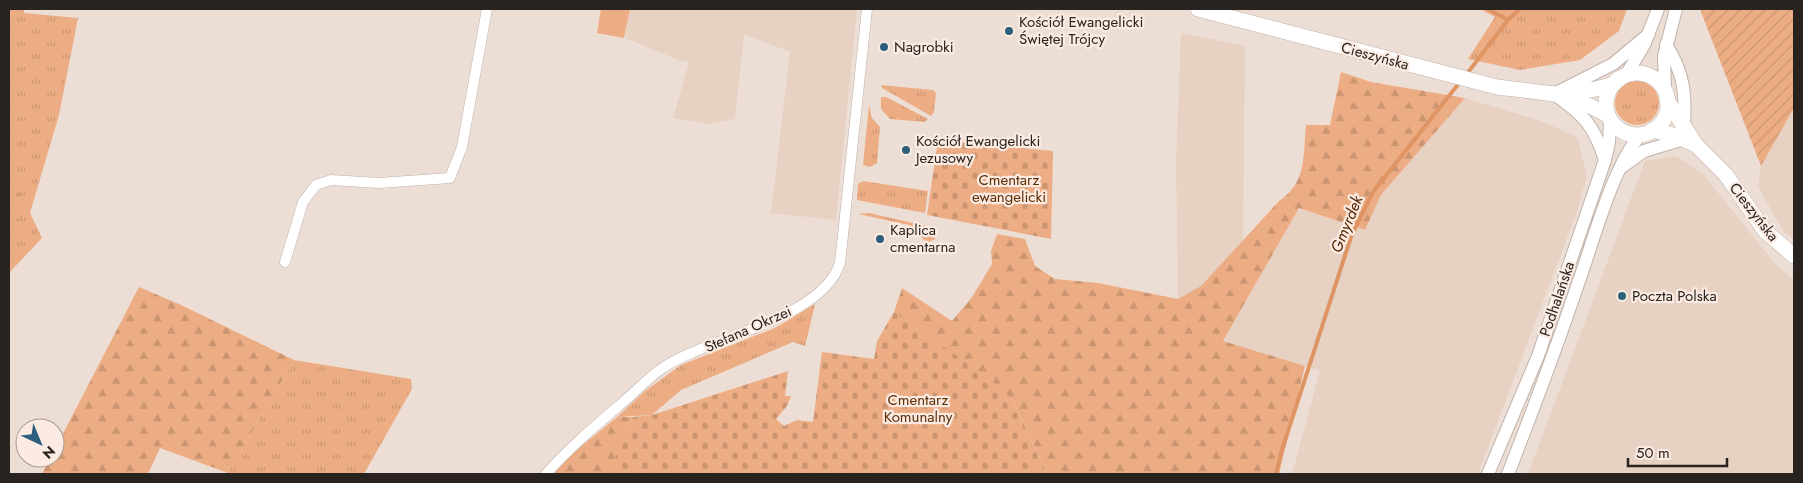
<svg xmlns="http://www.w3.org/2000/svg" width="1803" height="483" font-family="Jost,sans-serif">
  <defs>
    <pattern id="grass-tufts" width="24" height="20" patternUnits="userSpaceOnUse" patternTransform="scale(1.25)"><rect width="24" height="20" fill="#edad84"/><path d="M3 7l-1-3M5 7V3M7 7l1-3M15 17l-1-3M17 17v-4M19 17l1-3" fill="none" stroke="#cb9572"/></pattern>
    <pattern id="forest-firs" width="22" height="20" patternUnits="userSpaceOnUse" patternTransform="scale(1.25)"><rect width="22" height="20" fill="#edad84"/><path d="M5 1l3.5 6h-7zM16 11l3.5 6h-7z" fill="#cb9572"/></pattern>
    <pattern id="cemetery-stones" width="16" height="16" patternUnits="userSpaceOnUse" patternTransform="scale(1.25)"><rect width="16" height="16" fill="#edad84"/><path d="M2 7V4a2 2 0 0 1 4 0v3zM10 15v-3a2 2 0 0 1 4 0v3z" fill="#cb9572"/></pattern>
    <pattern id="garden-furrows" width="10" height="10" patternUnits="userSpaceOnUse" patternTransform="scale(1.25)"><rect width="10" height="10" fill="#edad84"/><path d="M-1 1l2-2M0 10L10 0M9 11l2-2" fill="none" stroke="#cb9572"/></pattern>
  </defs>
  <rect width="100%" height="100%" fill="#edded5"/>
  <g fill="#e7d1c3">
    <polygon points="630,9 857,9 836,220 771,213 790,52 744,34 735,119 709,124 673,118 689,62 678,60 625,38"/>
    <polygon points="1181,33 1245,46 1243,240 1201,286 1178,299 1176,162"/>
    <polygon points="1465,98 1541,121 1577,137 1587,176 1577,212 1478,474 1292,474 1320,371 1223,341 1299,208 1365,230 1381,195"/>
    <polygon points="1794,108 1794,239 1784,232 1758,187 1761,166"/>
    <polygon points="1676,156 1704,175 1775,264 1794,280 1794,474 1528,474 1645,161"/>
  </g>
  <g fill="url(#grass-tufts)">
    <polygon points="9,9 24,9 24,13 78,18 59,115 30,213 42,238 9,273"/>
    <polygon points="1480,9 1627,9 1619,31 1580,60 1520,70 1468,59 1495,17"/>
    <circle cx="1637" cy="103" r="22"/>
    <polygon points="881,85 933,90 936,93 934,112 931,116 882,88"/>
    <polygon points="881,97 886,97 928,119 925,122 890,119 881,109"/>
    <polygon points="869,105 872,118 880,127 877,163 870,167 863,165"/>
    <polygon points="863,181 928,191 925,213 857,200 858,184"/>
    <polygon points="869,213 931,227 936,231 935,239 927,243 909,225 858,214"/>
    <polygon points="815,304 805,346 793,342 681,390 652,415 617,417 645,391 681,365 775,328"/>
    <polygon points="294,360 411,379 412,389 364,474 227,474"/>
  </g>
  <g fill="url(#forest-firs)">
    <path d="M1341 72 1371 82 1465 98 1381 195 1365 230 1299 208 1223 341 1305 366 1279 474H1047L1013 401 894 312 902 288 952 321 972 297 992 264 991 251 997 234 1025 239 1035 266 1055 279 1098 283 1178 299 1201 286 1279 201C1307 183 1303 155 1306 125H1330Z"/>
    <polygon points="9,179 20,194 19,213 13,242 9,246"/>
    <polygon points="139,287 181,305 294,360 228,473 160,448 148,474 42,474 50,458 55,458 55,449"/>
    <polygon points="617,417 633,417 609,474 553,474 568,457"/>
  </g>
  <g fill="url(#cemetery-stones)">
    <polygon points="938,140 1053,151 1051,239 927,215"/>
    <polygon points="894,312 989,378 1013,401 1047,474 608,474 633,417 652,415 788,371 785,396 791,396 787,406 776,419 784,426 797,420 813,422 822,352 874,359 877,341"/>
  </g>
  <polygon fill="url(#garden-furrows)" points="1702,9 1794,9 1794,108 1761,166 1701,12"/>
  <polygon fill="#edad84" points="601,9 630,9 624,38 597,33"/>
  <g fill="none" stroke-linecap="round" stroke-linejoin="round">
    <g stroke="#df9463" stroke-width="4">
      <polyline points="1488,9 1508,20"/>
      <polyline points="1466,75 1508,20 1520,9"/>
      <polyline points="1276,474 1281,453 1352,234 1373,192 1460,82"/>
    </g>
    <defs>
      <g id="minor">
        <polyline points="285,262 303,202 316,185 331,180 379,183 450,178 462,147 487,9"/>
        <path d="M546 474C569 448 594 427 621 404 634 393 647 379 661 369 707 337 822 320 840 263L867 9"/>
      </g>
      <g id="tertiary">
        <path d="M1666 45C1684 72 1686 95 1684 126"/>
        <polyline points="1626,75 1644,45 1658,9"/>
        <polyline points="1665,91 1664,56 1676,9"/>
        <path d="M1605 160C1594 125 1583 114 1554 94L1613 64 1649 34"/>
        <polyline points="1623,166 1644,151 1681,140"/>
        <polyline points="1488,474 1538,356 1605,160 1609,143 1610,119"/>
        <path d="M1508 474C1533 410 1557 346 1579 281 1594 239 1613 166 1641 134"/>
      </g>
      <g id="secondary">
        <polyline points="1198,9 1497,87 1554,94 1596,89 1614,84"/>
        <circle cx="1637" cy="104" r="31"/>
        <polyline points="1558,95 1586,104 1608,115"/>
        <polyline points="1667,100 1696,145 1726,175 1765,231 1794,256"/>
        <polyline points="1652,130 1674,135 1696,145"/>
      </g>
    </defs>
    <use href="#minor" stroke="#c0b2a9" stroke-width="11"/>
    <use href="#tertiary" stroke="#c0b2a9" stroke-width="14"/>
    <use href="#secondary" stroke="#c0b2a9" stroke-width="16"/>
    <use href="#minor" stroke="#fff" stroke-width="10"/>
    <use href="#tertiary" stroke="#fff" stroke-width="12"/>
    <use href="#secondary" stroke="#fff" stroke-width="15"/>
  </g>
  <g fill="#2d5f7c" stroke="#fbebe2" stroke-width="2">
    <circle cx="1009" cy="31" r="5"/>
    <circle cx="884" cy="47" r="5"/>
    <circle cx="906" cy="150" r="5"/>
    <circle cx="880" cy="239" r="5"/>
    <circle cx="1622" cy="296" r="5"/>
  </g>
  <g text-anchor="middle" stroke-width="4.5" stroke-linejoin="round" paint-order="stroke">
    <g font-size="15" fill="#28231f" stroke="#fbebe2" text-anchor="start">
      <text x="1019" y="27">Kościół Ewangelicki<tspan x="1019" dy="17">Świętej Trójcy</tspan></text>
      <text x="894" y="52">Nagrobki</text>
      <text x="916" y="146">Kościół Ewangelicki<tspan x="916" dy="17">Jezusowy</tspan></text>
      <text x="890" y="235">Kaplica<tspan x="890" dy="17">cmentarna</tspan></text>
      <text x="1632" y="301">Poczta Polska</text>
    </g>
    <g font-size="15" fill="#28231f" stroke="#fbebe2">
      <text transform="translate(1375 56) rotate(15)" y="5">Cieszyńska</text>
      <text transform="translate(1754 212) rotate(52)" y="5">Cieszyńska</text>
      <text transform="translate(1557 299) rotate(-71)" y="5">Podhalańska</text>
      <text transform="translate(748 329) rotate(-24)" y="5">Stefana Okrzei</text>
    </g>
    <g font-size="15" fill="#5d2d05" stroke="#fbebe2">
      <text x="1009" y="185">Cmentarz<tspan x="1009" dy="17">ewangelicki</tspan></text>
      <text x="918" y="405">Cmentarz<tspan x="918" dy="17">Komunalny</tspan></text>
    </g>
    <g font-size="16" font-style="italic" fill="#552600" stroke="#fbebe2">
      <text transform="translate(1346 224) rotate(-68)" y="6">Gmyrdek</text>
    </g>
  </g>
  <rect width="1803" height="483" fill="none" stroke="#28231f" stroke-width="20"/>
  <g transform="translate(40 443) rotate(136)"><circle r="24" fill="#fbebe2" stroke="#a79b94"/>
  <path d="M0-4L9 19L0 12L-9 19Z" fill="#2d5f7c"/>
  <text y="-8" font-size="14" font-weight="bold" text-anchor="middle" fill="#28231f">N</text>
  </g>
  <path d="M1628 458v8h99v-8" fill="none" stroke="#28231f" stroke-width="2.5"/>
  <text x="1636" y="458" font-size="15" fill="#28231f" stroke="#fbebe2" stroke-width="4" paint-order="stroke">50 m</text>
</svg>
